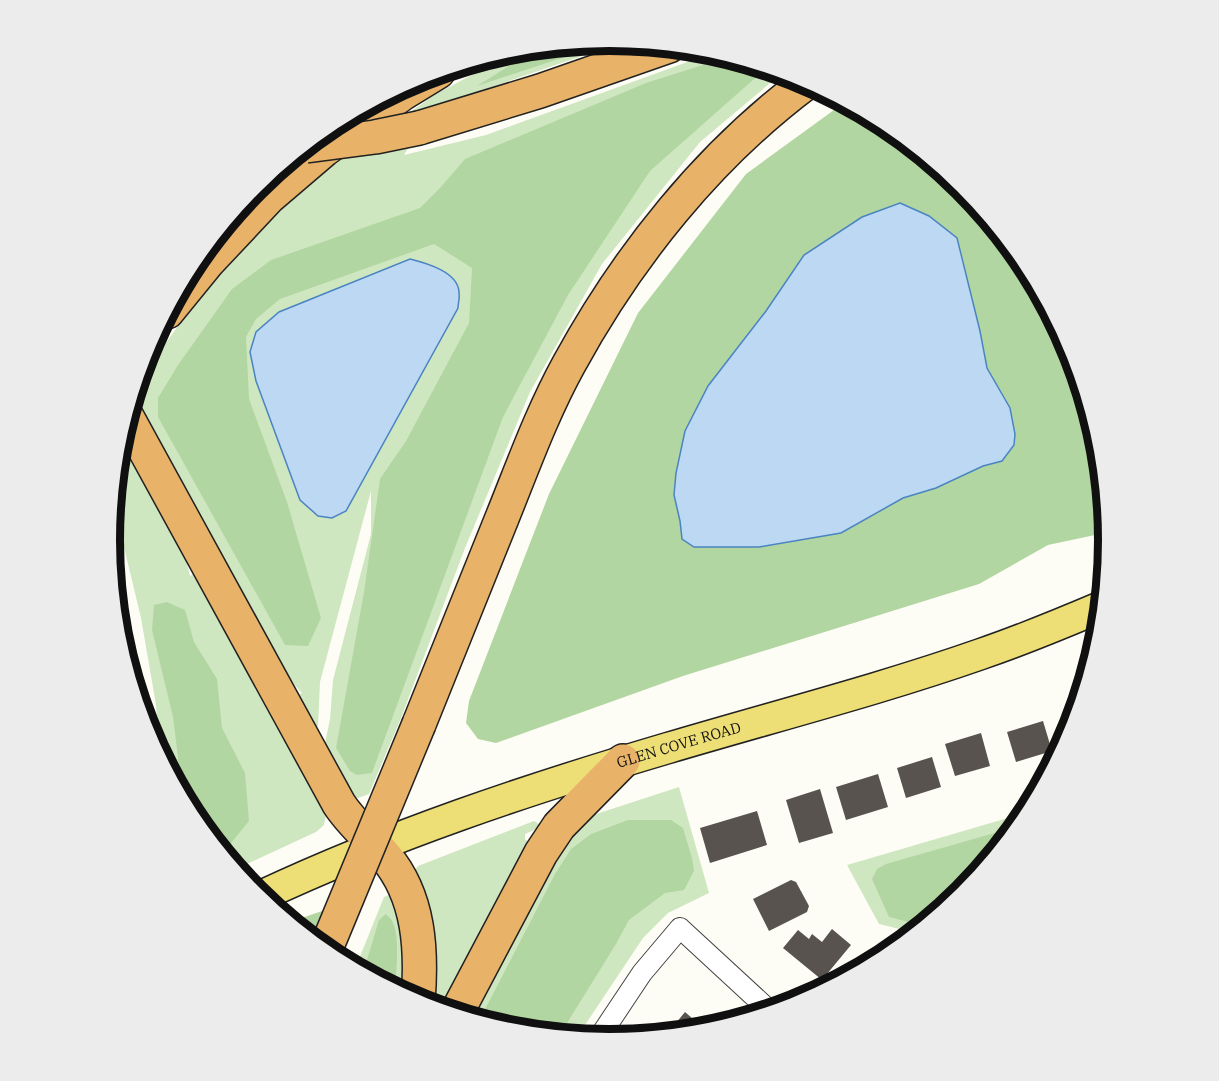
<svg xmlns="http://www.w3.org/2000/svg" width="1219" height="1081" font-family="'IBM Plex Serif',serif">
  <rect width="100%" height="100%" fill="#fefdf5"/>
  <g fill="#cfe7c0">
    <polygon points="610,41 623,42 433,107 404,155 486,135 715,52 782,73 700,142 602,264 530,392 465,548 401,718 369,794 358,798 346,795 323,753 330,719 333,680 371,534 371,491 320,682 318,726 309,726 294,697 302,693 278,667 133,397 138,381 205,289 276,215 322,173 436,94 519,50"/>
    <polygon points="122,433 185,556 190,576 197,572 327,811 324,825 316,832 236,869 194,818 163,761 155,699 141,618 113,501 119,443"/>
    <polygon points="679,787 709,893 668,913 643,938 577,1037 512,1031 466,1017 557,844 587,817"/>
    <polygon points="1028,812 1025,819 963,894 916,933 879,924 847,865"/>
    <polygon points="534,821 539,824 538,828 525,834 525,840 532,842 442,1010 429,1006 413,872 418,866"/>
    <polygon points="393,893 404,945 401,993 355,969 384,897"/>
  </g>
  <g fill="#b2d6a1" fill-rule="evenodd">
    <polygon points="610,41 613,41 477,86 531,52 544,47"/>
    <polygon points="728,57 769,69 753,80 650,171 568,295 503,417 372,773 357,775 350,771 336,748 364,592 380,479 406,441 469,323 472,268 434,244 280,299 256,319 246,337 249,399 287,502 321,618 308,646 285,645 158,417 158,398 178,365 232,289 271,260 420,208 440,188 465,159 646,83"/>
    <path d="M845 102 888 125 963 187 1025 263 1072 349 1100 443 1109 532 1048 545 979 584 683 676 496 743 478 739 466 723 469 701 549 494 638 313 746 174ZM957 238 980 331 987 368 1010 408 1015 434 1013 445 1002 461 983 466 936 488 903 498 841 533 682 539 680 521 674 495 676 473 685 431 708 386 766 311 804 255Z"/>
    <polygon points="167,602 185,610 194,642 217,679 222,728 245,773 249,821 223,853 194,818 179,791 178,757 173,717 152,630 154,605"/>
    <polygon points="628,820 671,820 683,828 692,858 694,871 684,890 665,893 629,920 616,944 559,1036 512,1031 479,1021 555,874 571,849 591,834"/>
    <polygon points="1019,826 963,894 924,926 889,917 872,879 877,869 886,864"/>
    <polygon points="325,910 312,940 290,922"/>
    <path d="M386 914C388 917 391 918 392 921 400 933 397 975 394 990L363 973 379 920Z"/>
  </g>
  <g fill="#bdd8f2" stroke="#4b84c2" stroke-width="1.5">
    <polygon points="900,203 929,216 957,238 980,331 987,368 1010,408 1015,434 1014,445 1002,461 983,466 936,488 903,498 841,533 759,547 694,547 682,539 680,521 674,495 676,473 685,431 708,386 766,311 804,255 862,217"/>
    <path d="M410 259C426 263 459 272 459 293 460 298 458 303 458 308L346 511 332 518 318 516 300 500 256 381 250 352 256 332 279 312Z"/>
    <path d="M989 863 964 893 961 883C967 873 978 866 989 863Z"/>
  </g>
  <g fill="#58534e">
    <polygon points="1078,711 1075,719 1073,726 1068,716"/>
    <polygon points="1043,721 1052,751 1016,762 1007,732"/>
    <polygon points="981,733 990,766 955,776 945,744"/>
    <polygon points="932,757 941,787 906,798 897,768"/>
    <polygon points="878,774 888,807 846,820 836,787"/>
    <polygon points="820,789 833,833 799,843 786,800"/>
    <polygon points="757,811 767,845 710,863 700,828"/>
    <polygon points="791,880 796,882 809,906 807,912 769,931 753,899"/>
    <polygon points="832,929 851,945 822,980 783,948 798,930 809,939 812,934 822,942"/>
    <polygon points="865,952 885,957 852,975 853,969 860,970"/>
    <polygon points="685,1012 707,1031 666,1035"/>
  </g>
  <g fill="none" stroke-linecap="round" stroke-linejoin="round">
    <defs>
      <polyline id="street" points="598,1039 642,973 680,928 771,1012"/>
      <g id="primary">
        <path id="s1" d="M259 897C391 835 529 789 668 748 772 717 878 690 981 654 1022 640 1063 623 1103 606"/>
      </g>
      <g id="highway">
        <polyline points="419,128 540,91 669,46"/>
        <polyline points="167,312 207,263 269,197 324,150 402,94 438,72"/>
        <path d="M127 417 339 804C352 824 370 838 385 856 420 897 422 951 418 1002"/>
        <path d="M419 724C447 655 474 586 502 518 523 466 542 413 569 364 628 256 708 156 807 82"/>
        <polyline points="456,1014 541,853 559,826 623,761"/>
      </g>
    </defs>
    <use href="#street" stroke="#434343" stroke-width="22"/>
    <use href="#primary" stroke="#212121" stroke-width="33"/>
    <use href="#highway" stroke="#212121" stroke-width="36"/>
    <use href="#street" stroke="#fff" stroke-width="20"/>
    <use href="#primary" stroke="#eddf76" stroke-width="30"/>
    <use href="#highway" stroke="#e8b369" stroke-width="33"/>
    <defs>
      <g id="highway-bridge">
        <polyline points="306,146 375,137 419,128"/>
        <polyline points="325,951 419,724"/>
      </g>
    </defs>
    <use href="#highway-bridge" stroke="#212121" stroke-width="36" stroke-linecap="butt"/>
    <use href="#highway-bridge" stroke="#e8b369" stroke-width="33"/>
  </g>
  <g text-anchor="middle" stroke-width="6" stroke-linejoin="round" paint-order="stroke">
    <g font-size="15" fill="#101010" stroke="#fff">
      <text dy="5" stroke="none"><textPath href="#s1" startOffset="447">GLEN COVE ROAD</textPath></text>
    </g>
  </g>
  <path d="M0 0H1219V1081H0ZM120 540a489 489 0 1 1 978 0a489 489 0 1 1-978 0Z" fill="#ececec" fill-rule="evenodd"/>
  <path fill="none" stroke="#101010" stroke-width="8" d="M120 540a489 489 0 1 1 978 0a489 489 0 1 1-978 0Z"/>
</svg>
